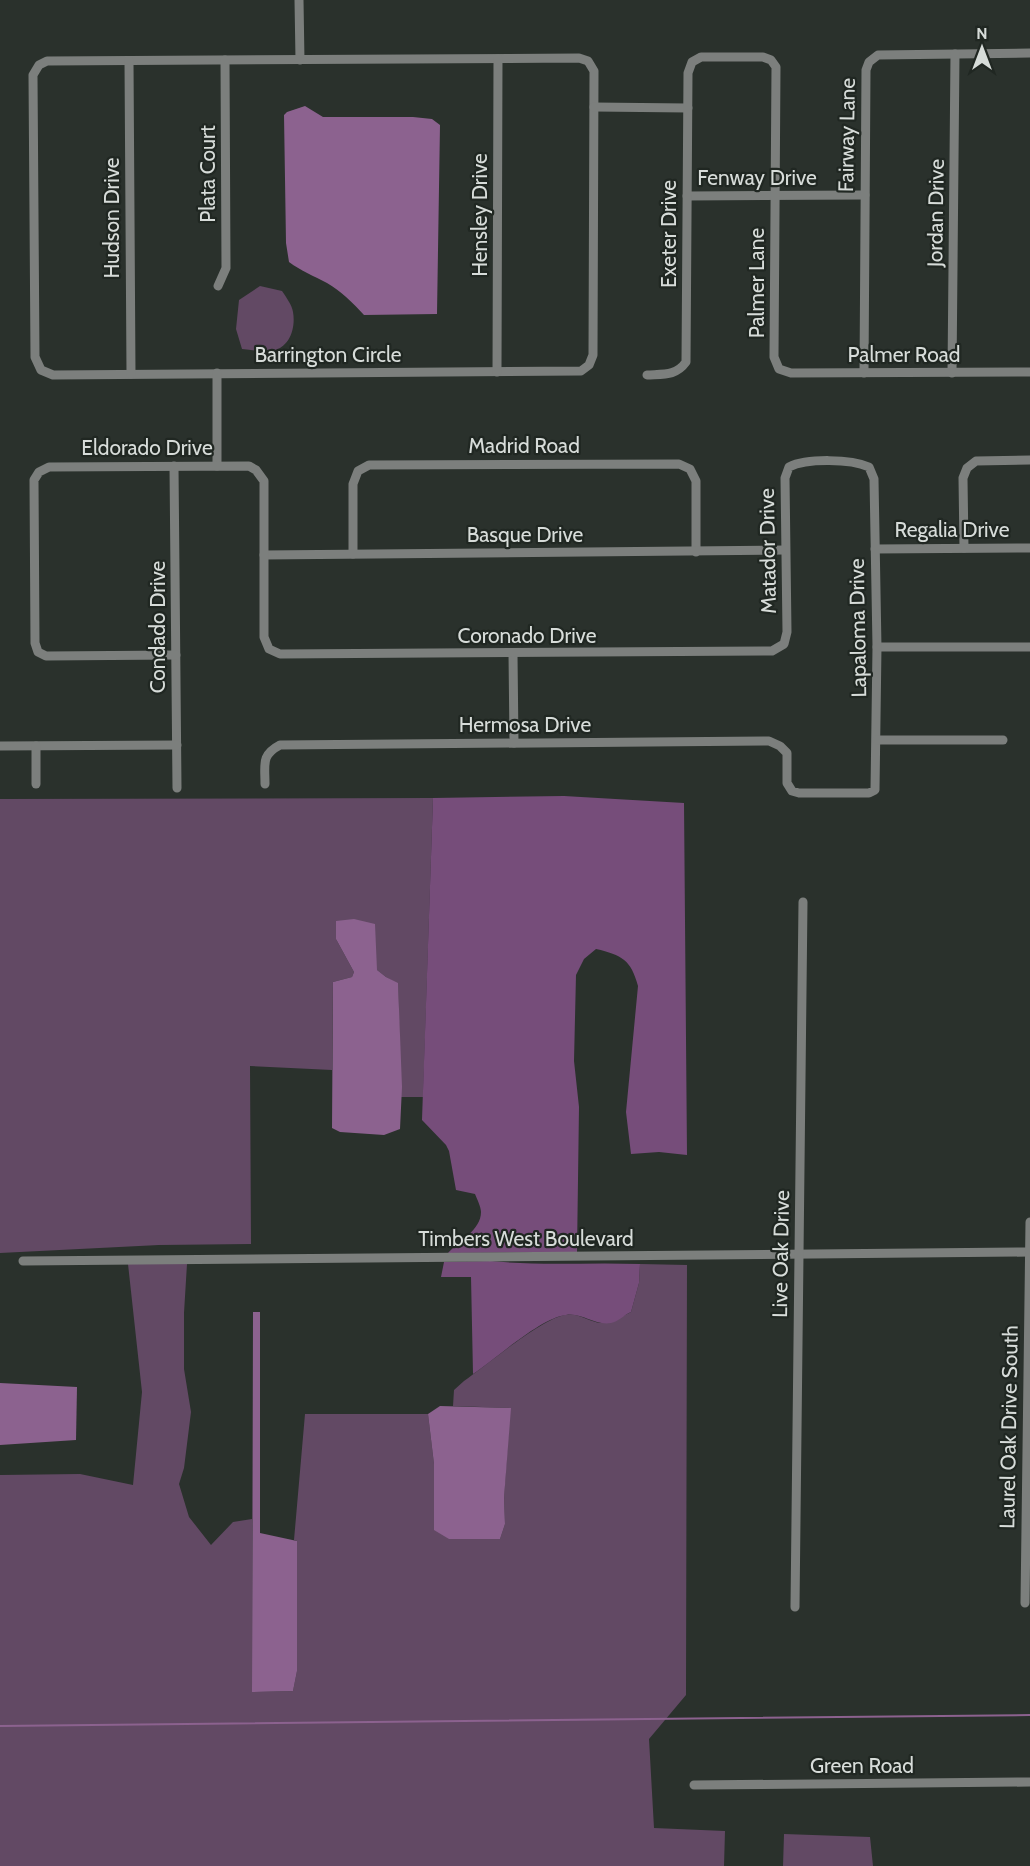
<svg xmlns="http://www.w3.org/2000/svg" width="1030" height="1866" font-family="Cabin,sans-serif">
  <rect width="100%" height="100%" fill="#2a312c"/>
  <g fill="#624964">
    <path d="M260 286 282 291C286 297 292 305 293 312 296 329 289 348 272 351 262 352 252 350 242 349L236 329 239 300Z"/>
    <polygon points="433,798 423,1097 401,1097 398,984 386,977 336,939 354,972 352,977 333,982 332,1070 250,1066 251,1244 159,1245 0,1253 0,799"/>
    <path d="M128 1264H187L184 1313V1369L191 1412 184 1468 179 1484 189 1517 211 1545 233 1522 252 1519V1692L293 1691 297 1671V1541L294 1540 305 1414H428L434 1464 449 1539H500L505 1524 504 1498 510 1408 453 1406 454 1390 464 1381C487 1365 541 1319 565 1315 578 1312 589 1322 601 1323 612 1323 621 1317 631 1312L639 1283 640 1264 687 1265 686 1695 649 1739 654 1828 725 1831 724 1866H0V1475L80 1474 133 1485 142 1392Z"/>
    <polygon points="784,1834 870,1837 873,1866 783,1866"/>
  </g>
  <g fill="#764d7a">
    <path d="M564 796 684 803 687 1155 659 1152 631 1154 626 1112 638 986C631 960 622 955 596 949L584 959 576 975 574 1061 579 1107 577 1252 448 1253C459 1241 481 1230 481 1212 481 1207 477 1199 475 1194L456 1190 449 1151 446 1145 422 1120 433 798Z"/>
    <path d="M491 1261C540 1266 590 1262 640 1264L639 1283 631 1312C624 1315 618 1322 611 1323 595 1326 581 1312 566 1315 540 1318 496 1359 473 1374L471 1277H441L444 1262Z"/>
  </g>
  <g fill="#8c628f">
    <path d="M305 106 323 117H413L432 119 440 125 437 314 364 315C353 303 341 291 327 283 314 276 301 271 289 262L286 243 284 115 287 112Z"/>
    <polygon points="354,919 375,924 377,970 386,977 398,983 402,1087 400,1129 384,1135 340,1132 332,1128 333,982 352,977 354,972 336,939 336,921"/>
    <polygon points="253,1312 260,1312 260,1533 297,1541 297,1671 293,1691 252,1692"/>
    <polygon points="0,1383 77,1387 76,1440 0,1445"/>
    <polygon points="440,1406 511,1408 504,1498 505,1524 500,1539 449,1539 434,1530 434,1464 428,1414"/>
  </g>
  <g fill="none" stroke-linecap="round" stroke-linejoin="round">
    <polyline stroke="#8c628f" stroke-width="2" points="0,1726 1030,1715"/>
    <g stroke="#7c7f7d" stroke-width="9">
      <polyline points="299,0 300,60"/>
      <polygon points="579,58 588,61 594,71 593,355 589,365 581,371 53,375 41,370 35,357 33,75 39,65 47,61"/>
      <polyline points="129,61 131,374"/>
      <polyline points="594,107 688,108"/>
      <polyline points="687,196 865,195"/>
      <polyline points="218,286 226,268 225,60"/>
      <polyline points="497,372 498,59"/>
      <polyline points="217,373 217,466"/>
      <polyline points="864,373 866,70 869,62 878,55 1030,53"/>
      <polyline points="952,373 955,54"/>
      <path d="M647 375C664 374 676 376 686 362L688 73 692 62 701 57H763L771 60 776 67 774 357 779 369 791 373 1030 372"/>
      <polyline points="174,466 177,788"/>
      <polyline points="964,548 963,478 967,468 976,461 1030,460"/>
      <polyline points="875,549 1030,548"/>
      <polyline points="353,554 353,484 358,471 369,465 679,464 690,469 696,481 696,552"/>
      <polyline points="264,555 785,550"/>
      <polyline points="877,647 1030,647"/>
      <polyline points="513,654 514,743"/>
      <path d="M176 655 46 656 38 652 35 643 34 480 39 472 49 467 249 466 256 470 264 481V637L269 649 280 654 772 651 784 644 787 632 785 478 789 467C807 458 851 459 869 467L874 479 877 647 875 790 869 793H799L792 791 787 783V753L780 746 769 741 280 745C261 755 265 764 265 784"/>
      <polyline points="877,740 1003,740"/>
      <polyline points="0,746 177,745"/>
      <polyline points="36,746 36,784"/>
      <polyline points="23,1261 1030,1252"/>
      <polyline points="1025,1603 1030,1222"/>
      <polyline points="795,1607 803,902"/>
      <polyline points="694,1785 1030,1782"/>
    </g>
  </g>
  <g text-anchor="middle" stroke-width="4.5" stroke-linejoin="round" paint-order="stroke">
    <g font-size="21" fill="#d7dcd9" stroke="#202722">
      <text transform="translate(847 135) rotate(-89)" y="7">Fairway Lane</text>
      <text transform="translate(208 174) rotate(-90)" y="7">Plata Court</text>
      <text x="757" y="185">Fenway Drive</text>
      <text transform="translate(936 213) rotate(-89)" y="7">Jordan Drive</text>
      <text transform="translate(480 215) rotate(-90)" y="7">Hensley Drive</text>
      <text transform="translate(112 218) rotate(-90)" y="7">Hudson Drive</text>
      <text transform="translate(669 234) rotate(-90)" y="7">Exeter Drive</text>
      <text transform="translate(757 283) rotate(-90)" y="7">Palmer Lane</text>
      <text x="328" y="362">Barrington Circle</text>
      <text x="904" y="362">Palmer Road</text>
      <text x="524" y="453">Madrid Road</text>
      <text x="147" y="455">Eldorado Drive</text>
      <text x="952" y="537">Regalia Drive</text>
      <text x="525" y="542">Basque Drive</text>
      <text transform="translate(768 551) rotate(-91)" y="7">Matador Drive</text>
      <text transform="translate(158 627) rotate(-90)" y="7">Condado Drive</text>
      <text transform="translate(858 628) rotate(-91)" y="7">Lapaloma Drive</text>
      <text x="527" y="643">Coronado Drive</text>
      <text x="525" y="732">Hermosa Drive</text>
      <text x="526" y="1246">Timbers West Boulevard</text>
      <text transform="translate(781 1254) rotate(-89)" y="7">Live Oak Drive</text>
      <text transform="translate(1009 1427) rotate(-89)" y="7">Laurel Oak Drive South</text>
      <text x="862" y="1773">Green Road</text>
    </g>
  </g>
  <g transform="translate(982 48)" stroke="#202722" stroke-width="4.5" paint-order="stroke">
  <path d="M0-4.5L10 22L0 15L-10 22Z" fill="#d7dcd9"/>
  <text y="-9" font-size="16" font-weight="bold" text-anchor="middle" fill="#d7dcd9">N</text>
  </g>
</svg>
